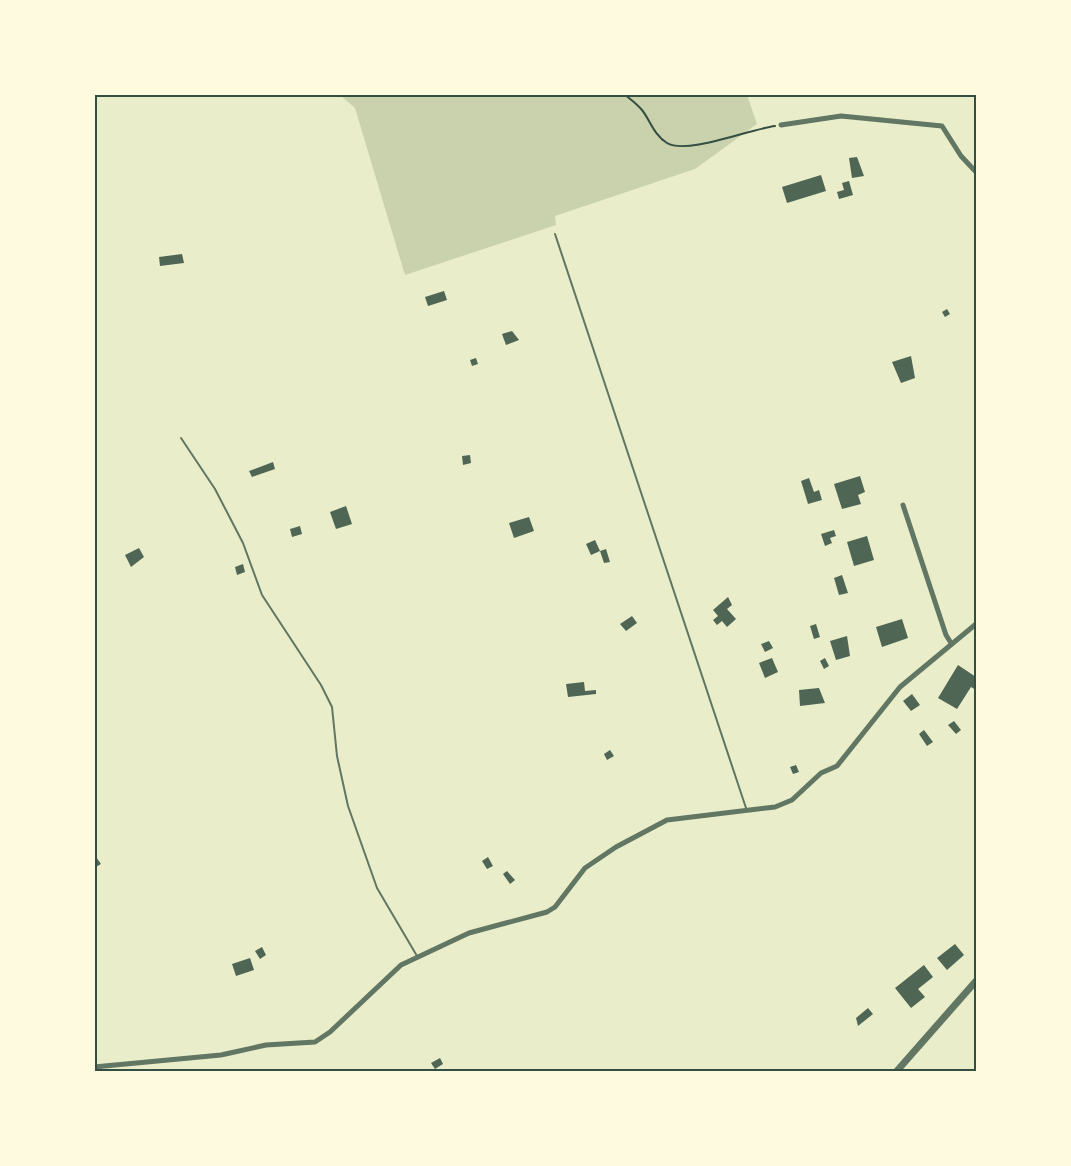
<svg xmlns="http://www.w3.org/2000/svg" width="1071" height="1166" font-family="'Playfair Display',serif">
  <rect width="100%" height="100%" fill="#e9edc9"/>
  <polygon fill="#cad2ad" points="340,95 747,95 757,124 695,169 555,216 556,225 405,275 355,108"/>
  <g fill="#4f6655">
    <polygon points="857,157 864,176 852,178 849,158"/>
    <polygon points="821,175 826,191 787,203 782,187"/>
    <polygon points="849,181 853,195 839,199 837,192 844,190 842,183"/>
    <polygon points="182,254 184,263 160,266 159,257"/>
    <polygon points="444,291 447,300 428,306 425,297"/>
    <polygon points="947,309 950,314 945,317 942,312"/>
    <polygon points="512,331 519,340 506,345 502,334"/>
    <polygon points="911,356 915,378 901,383 892,362"/>
    <polygon points="476,358 478,364 472,366 470,360"/>
    <polygon points="470,455 471,463 463,465 462,456"/>
    <polygon points="273,462 275,469 252,477 249,471"/>
    <polygon points="860,476 865,492 858,495 861,504 842,509 834,484"/>
    <polygon points="809,478 814,492 819,490 822,500 808,504 801,481"/>
    <polygon points="346,506 352,524 336,529 330,512"/>
    <polygon points="529,517 534,531 514,538 509,523"/>
    <polygon points="300,526 302,534 292,537 290,529"/>
    <polygon points="834,530 836,536 830,538 832,543 825,546 821,534"/>
    <polygon points="867,536 874,560 854,566 847,542"/>
    <polygon points="595,540 600,551 591,555 586,544"/>
    <polygon points="139,548 144,557 131,567 125,555"/>
    <polygon points="606,549 610,562 604,563 600,551"/>
    <polygon points="243,564 245,572 237,575 235,567"/>
    <polygon points="842,575 848,593 839,595 834,578"/>
    <polygon points="728,597 732,605 727,609 736,619 727,627 722,621 717,625 713,620 718,616 713,610"/>
    <polygon points="632,616 637,623 626,631 620,624"/>
    <polygon points="902,619 908,638 882,647 876,627"/>
    <polygon points="816,624 820,637 814,639 810,626"/>
    <polygon points="847,636 850,656 836,660 830,641"/>
    <polygon points="769,641 773,648 765,652 761,644"/>
    <polygon points="772,658 778,672 765,678 759,663"/>
    <polygon points="825,658 829,666 824,669 820,661"/>
    <polygon points="958,665 976,677 976,690 971,687 957,709 938,698"/>
    <polygon points="584,682 585,691 596,690 596,694 568,697 566,684"/>
    <polygon points="819,688 825,703 800,706 799,690"/>
    <polygon points="912,694 920,705 911,711 903,701"/>
    <polygon points="954,721 961,730 956,734 948,725"/>
    <polygon points="924,730 933,742 927,746 919,734"/>
    <polygon points="610,750 614,756 607,760 604,754"/>
    <polygon points="796,765 799,772 793,774 790,767"/>
    <polygon points="94,854 101,864 94,868"/>
    <polygon points="488,857 493,866 487,869 482,861"/>
    <polygon points="507,871 515,880 510,884 503,874"/>
    <polygon points="955,944 964,955 947,970 937,958"/>
    <polygon points="262,947 266,955 260,959 255,951"/>
    <polygon points="250,958 254,970 236,976 232,964"/>
    <polygon points="924,965 933,977 918,989 925,997 911,1008 895,988"/>
    <polygon points="868,1008 873,1014 858,1026 856,1018"/>
    <polygon points="440,1058 443,1064 435,1069 431,1063"/>
  </g>
  <g fill="none" stroke-linecap="round" stroke-linejoin="round">
    <path stroke="#344e41" stroke-width="2" d="M624 94C630 99 637 104 642 110 650 120 654 135 667 143 687 155 750 129 775 126"/>
    <g stroke="#617663" stroke-width="2">
      <polyline points="555,234 747,811"/>
      <polyline points="181,438 215,489 243,543 262,595 321,685 332,707 337,756 348,806 377,888 417,956"/>
    </g>
    <g stroke="#617663" stroke-width="5">
      <polyline points="781,125 841,116 942,126 961,156 976,172"/>
      <polyline points="903,505 946,635 951,643"/>
      <polyline points="94,1067 221,1055 266,1045 315,1042 330,1032 401,965 469,933 547,912 555,907 585,868 616,847 667,820 775,807 792,800 821,773 837,766 900,687 976,624"/>
    </g>
    <polyline stroke="#617663" stroke-width="7" points="896,1072 976,981"/>
  </g>
  <rect width="1071" height="1166" fill="none" stroke="#fefae0" stroke-width="192"/>
  <rect x="96" y="96" width="879" height="974" fill="none" stroke="#344e41" stroke-width="2"/>
</svg>
